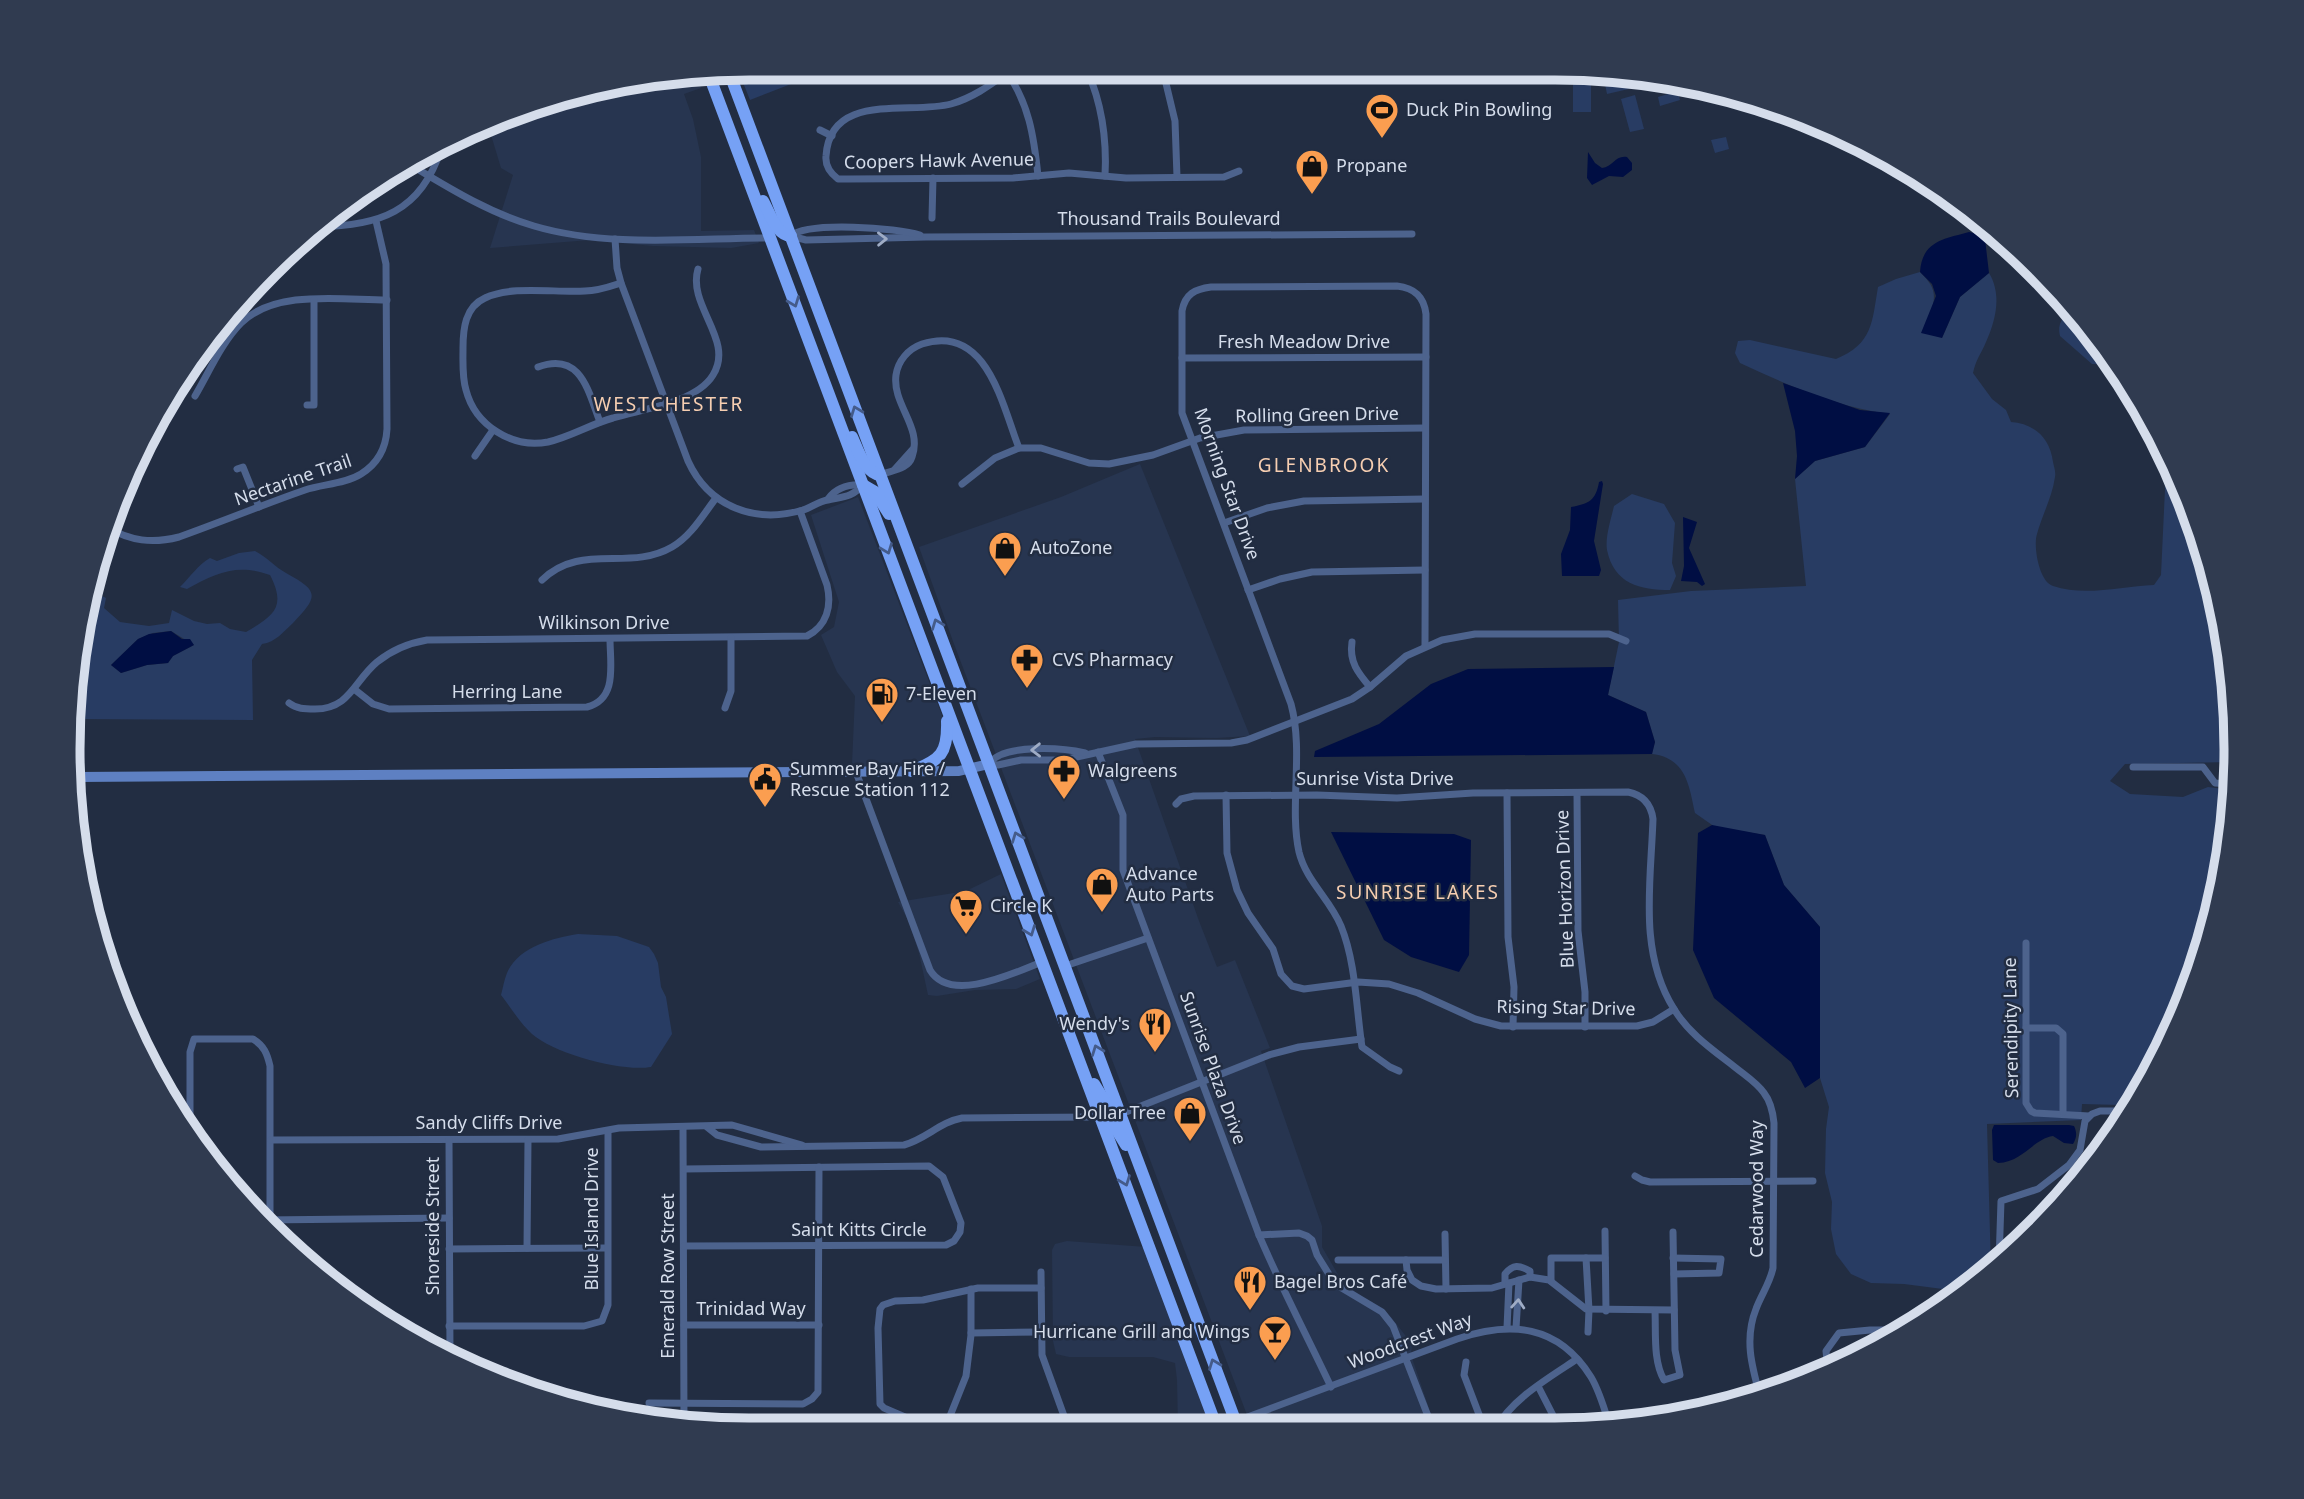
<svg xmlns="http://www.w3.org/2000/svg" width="2304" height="1499" font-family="'Noto Sans',sans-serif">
  <rect width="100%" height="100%" fill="#222d42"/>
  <g fill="#273550">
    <polygon points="697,77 701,88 684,94 693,119 701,157 701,231 754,230 759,243 731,248 653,246 590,240 490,248 513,175 501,168 488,125 531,104"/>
    <polygon points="1140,464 1250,736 1216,738 1155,737 1135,739 1199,921 1217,967 1235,960 1270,1048 1261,1051 1322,1226 1322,1247 1343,1283 1391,1317 1412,1344 1411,1355 1436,1429 1252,1428 954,644 919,547 1061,497"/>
    <polygon points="858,497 945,723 940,752 911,768 857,769 855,764 852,764 855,696 837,672 821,635 834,627 839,602 811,515"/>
    <polygon points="1001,874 1040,979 1016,989 975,990 937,996 928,995 919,953 908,920 898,902 966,891"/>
    <polygon points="1067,1241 1146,1247 1211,1428 1178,1427 1177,1380 1175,1363 1153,1357 1069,1357 1056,1354 1053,1341 1052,1250 1055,1244"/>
  </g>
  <g fill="#283c63" fill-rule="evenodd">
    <polygon points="750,68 830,69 750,100 738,70"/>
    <polygon points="1603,74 1630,74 1633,88 1607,94"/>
    <rect x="1573" y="78" width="18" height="34"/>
    <polygon points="1678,91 1680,100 1660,106 1658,97"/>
    <polygon points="1635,95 1644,129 1630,132 1621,99"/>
    <polygon points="1726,137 1729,149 1715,153 1711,140"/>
    <path d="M1920 272C1934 286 1937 293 1931 312L1942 338 1960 297 1989 273C2002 294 1996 320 1986 342 1981 354 1976 359 1973 373L1992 399 2006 410 2011 422C2035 424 2050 438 2053 462 2054 467 2056 472 2055 477 2052 498 2042 515 2037 534 2033 546 2039 582 2053 586 2085 597 2122 586 2154 585L2161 575 2165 489 2163 444 2212 573 2234 705 2232 762 2125 764 2110 781 2130 794 2183 797 2208 787 2231 790 2230 838 2200 968 2145 1090 2123 1121 2121 1105 2082 1104 2081 1120 1987 1124 1991 1270 1966 1292 1904 1284 1871 1283 1851 1274 1836 1254 1831 1229 1832 1202 1825 1173 1826 1129 1829 1107 1820 1078V927L1784 885 1765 835 1715 827 1695 813C1689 785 1686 758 1652 754L1655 742 1646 712 1608 695 1619 642 1618 600 1691 591 1806 586 1795 479 1815 461 1865 447 1890 414C1836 407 1790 386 1740 363L1735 353 1738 341 1750 340 1836 359C1873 344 1872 322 1878 287L1896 279Z"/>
    <path d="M2074 312 2095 334 2114 365 2092 364 2060 336C2057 324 2062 315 2074 312Z"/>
    <path d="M1632 494 1664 504 1675 523 1672 563 1676 576 1670 590C1640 590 1614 584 1607 550 1605 537 1611 519 1614 506Z"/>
    <path d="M255 551C267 557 275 567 286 573 319 591 319 596 293 623 283 632 276 642 262 644L252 660 253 720 71 719 70 705 92 591 106 598 104 608 120 622 127 623 149 626 169 623 172 610 194 621 207 624 220 623 230 629 246 632C273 616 287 608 270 575 237 563 216 573 187 589L180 587C190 577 198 565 210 558L217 561 239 553ZM171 631 194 645 173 656 168 663 147 665 121 673 111 665 138 639 153 633Z"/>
    <path d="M578 934 617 936 649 947 654 954 658 963 661 987 666 997 672 1034 651 1067C621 1072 555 1054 532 1034 520 1023 511 1008 501 995 503 988 504 980 507 973 518 947 553 938 578 934Z"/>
  </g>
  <g fill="#000e43">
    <path d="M1588 152 1595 163 1602 168C1613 167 1615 155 1627 157L1632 163V170L1623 177 1609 176 1592 185 1587 178Z"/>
    <path d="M1969 232 1978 234 1985 239 1989 273 1960 297 1942 338 1921 333 1936 296 1932 284 1920 272C1922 241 1944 239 1969 232Z"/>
    <polygon points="1783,383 1860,410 1890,413 1865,447 1815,461 1795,479 1797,456 1795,431"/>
    <path d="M1602 481 1603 484 1594 541 1601 570 1599 576H1562L1561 554 1570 530 1571 507C1589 504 1596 500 1599 482Z"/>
    <polygon points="1683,517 1697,522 1689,548 1705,584 1702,586 1697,582 1681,581 1684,566"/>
    <polygon points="171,631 182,639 190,639 194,645 173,656 168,663 147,665 121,673 111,665 138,639 149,634"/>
    <polygon points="1614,667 1608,695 1646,712 1655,742 1652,754 1314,757 1315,751 1379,724 1431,684 1468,669"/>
    <polygon points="1712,825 1765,835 1784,885 1820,927 1820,1078 1805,1088 1791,1062 1714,998 1693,950 1698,833"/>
    <polygon points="1331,832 1454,834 1471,840 1469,955 1459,972 1411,957 1384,940"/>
    <path d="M1994 1125H2069L2074 1126C2077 1132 2077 1138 2073 1144L2064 1143 2053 1136C2033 1139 2023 1162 1998 1163L1993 1160 1992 1130Z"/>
  </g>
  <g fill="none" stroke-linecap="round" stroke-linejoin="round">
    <g stroke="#4d638d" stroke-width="7">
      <path d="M1005 70C1029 102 1034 137 1038 176"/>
      <path d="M1087 70C1102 104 1107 139 1105 176"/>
      <polyline points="1163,71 1175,121 1177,177"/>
      <path d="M1007 73C989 86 972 98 951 104 910 115 830 91 826 156 825 166 830 173 838 179H848L1013 178 1069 173 1126 178 1224 177 1239 171"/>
      <polyline points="820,130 832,136"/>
      <path d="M409 164C449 188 489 213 534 226 608 248 694 238 770 238"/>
      <polyline points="932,218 933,178"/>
      <path d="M317 227C379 226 421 212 441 149"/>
      <polyline points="791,236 806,240 926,237 1412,234"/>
      <path d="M791 236C808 221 897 228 920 235"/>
      <path d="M615 239 617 268 621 283 688 461C709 507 755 524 803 510 811 508 819 501 828 500 841 497 854 497 862 485"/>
      <path d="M621 283C609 287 598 291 585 291 556 293 511 285 485 298 465 307 463 329 463 348 463 362 462 377 466 390 475 425 512 449 548 442 570 437 591 424 613 418 642 409 696 403 713 375 735 340 687 306 698 269"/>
      <polyline points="1182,358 1426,357"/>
      <path d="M538 367C581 351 588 391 600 422"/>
      <path d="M195 396C209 372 222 342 241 323 276 289 342 300 387 300"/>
      <polyline points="307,405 314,405 314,300"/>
      <polyline points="475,456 493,430"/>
      <polyline points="237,469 243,467 259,507"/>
      <polyline points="895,469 912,450"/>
      <path d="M880 475C891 470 908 470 912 457 923 427 892 405 896 375 898 361 908 349 922 344 987 323 1002 405 1019 448"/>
      <polyline points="962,484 995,458 1019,448 1041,448 1089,463 1109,464 1153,455 1200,438 1244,430 1425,428"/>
      <path d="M828 499C836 488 849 484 863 485"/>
      <polyline points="1224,523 1267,508 1304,501 1425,499"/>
      <path d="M106 527C131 541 152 544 179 537 221 522 262 505 305 490 323 484 345 484 361 474 377 464 386 448 387 429L386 264 376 221"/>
      <path d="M542 580C581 542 629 572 672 547 691 536 703 515 716 498"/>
      <polyline points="1248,590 1280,579 1312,572 1425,570"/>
      <path d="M1352 642C1349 662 1358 673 1370 687"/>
      <path d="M354 689 373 704 389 709 587 707C618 699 610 664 610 639"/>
      <path d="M289 703C297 709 304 709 315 709 350 709 354 681 377 662 392 650 409 643 427 640L807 636C827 626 832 606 827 585L800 511"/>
      <polyline points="725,708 731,691 731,638"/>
      <path d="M1098 752 1123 815V870L1259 1235C1281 1287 1307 1336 1331 1387"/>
      <polyline points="989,764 998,765 1021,760 1063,760 1136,744 1231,743 1247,740 1352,699 1370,687 1406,656 1442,640 1475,634 1609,634 1626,641"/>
      <path d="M989 764C1002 743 1064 748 1085 753"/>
      <polyline points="2133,767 2203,767 2215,783 2232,784"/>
      <path d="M856 772 930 970C950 1004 1014 973 1042 962"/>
      <polyline points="1507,793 1508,937 1514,987 1513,1027"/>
      <polyline points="1577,793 1578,931 1585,992 1585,1027"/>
      <polyline points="1226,795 1227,853 1237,890 1248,913 1273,949 1281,974 1292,986 1304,989 1358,982 1389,984 1418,993 1475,1019 1501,1026 1637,1026 1653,1022 1674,1009"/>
      <path d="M1176 804 1181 799 1194 796 1317 795 1397 798 1473 793 1628 792C1643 795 1651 804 1653 819 1651 882 1638 952 1674 1009 1689 1034 1713 1050 1736 1068 1746 1076 1757 1083 1764 1093 1771 1102 1773 1113 1774 1123L1773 1268C1770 1283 1761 1295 1756 1309 1744 1339 1752 1367 1760 1396"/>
      <polyline points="2026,943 2026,1103 2031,1111 2035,1113 2089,1116"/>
      <polyline points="1065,966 1148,938"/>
      <polyline points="2026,1028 2056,1028 2063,1034 2063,1112"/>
      <path d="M1399 1071 1390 1067 1362 1047C1356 1007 1356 963 1341 926 1330 899 1306 881 1299 852 1289 806 1304 752 1291 704L1182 413V311C1185 294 1195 289 1211 287L1397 286C1415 288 1424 297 1426 314L1425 646"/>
      <polyline points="1121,1114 1269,1055 1299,1047 1361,1039"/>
      <polyline points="683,1127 684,1425"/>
      <path d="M707 1127 717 1135 761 1147 904 1145C926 1139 940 1122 962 1118L1101 1117"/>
      <path d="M190 1136V1052L194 1039H253C264 1046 267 1053 270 1066V1220"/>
      <polyline points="271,1140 558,1139 619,1128 732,1125 802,1145"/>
      <polyline points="449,1140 450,1355"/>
      <polyline points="684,1169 929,1166 943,1177 961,1223 960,1232 954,1241 946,1245 684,1246"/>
      <polyline points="1635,1176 1642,1180 1650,1182 1813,1181"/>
      <polyline points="264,1220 449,1218"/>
      <polyline points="1605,1231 1606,1311"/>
      <polyline points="1445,1234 1446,1289"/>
      <polyline points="1259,1235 1299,1233 1307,1236 1312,1240 1317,1255 1335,1284 1382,1312 1393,1326 1433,1429"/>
      <polyline points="527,1248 528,1140"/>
      <polyline points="449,1249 606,1248"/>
      <polyline points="1586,1258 1589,1310 1588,1332"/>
      <polyline points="1673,1258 1721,1259 1719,1273 1674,1274"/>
      <polyline points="1338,1260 1445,1260"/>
      <polyline points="1406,1260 1407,1270 1412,1280 1421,1286 1436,1289 1492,1288 1530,1277 1549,1280 1586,1309 1674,1310"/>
      <polyline points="1999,1262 2001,1201 2038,1189 2069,1165 2080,1150 2085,1121 2092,1114 2100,1111 2129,1111"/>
      <polyline points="1041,1272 1042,1355 1068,1427"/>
      <polyline points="1551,1281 1551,1258 1605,1258"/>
      <path d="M1505 1284V1274C1513 1264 1519 1265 1530 1271V1277"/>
      <path d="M1655 1311C1656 1333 1653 1361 1664 1380L1680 1375 1675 1350 1673 1232"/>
      <polyline points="684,1325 819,1325"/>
      <polyline points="449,1326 584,1326 602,1321 608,1305 608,1131"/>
      <polyline points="1507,1328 1509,1283"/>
      <polyline points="1516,1328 1519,1280"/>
      <polyline points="971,1333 1040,1332"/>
      <polyline points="1466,1362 1464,1375 1480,1417 1498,1425"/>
      <polyline points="1828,1371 1826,1351 1839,1333 1870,1330 1904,1330"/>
      <polyline points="1538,1386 1560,1429"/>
      <polyline points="649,1403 803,1404 812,1399 818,1392 819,1167"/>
      <polyline points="926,1426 884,1408 880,1404 878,1328 880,1309 883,1305 895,1301 923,1300 978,1288 1041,1288"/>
      <polyline points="946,1426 966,1376 971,1335 971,1289"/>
      <path d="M1218 1428 1457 1339C1510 1321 1558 1324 1591 1377 1600 1392 1605 1411 1610 1427"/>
      <path d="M1496 1429C1510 1400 1550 1377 1577 1359"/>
    </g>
    <polyline stroke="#5e80c2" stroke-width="10" points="77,777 959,771 989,764"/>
    <g stroke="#76a1f5" stroke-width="12">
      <polyline points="729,72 1238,1428"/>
      <polyline points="709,75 1217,1428"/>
      <path d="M763 201C770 213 776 235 791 236"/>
      <path d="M852 437C858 450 865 473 880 475"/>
      <polyline points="863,485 875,492 889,514"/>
      <path d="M912 771C941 760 948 753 947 721"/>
      <polyline points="1094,1084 1109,1108 1121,1114"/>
      <polyline points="1101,1117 1113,1124 1126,1145"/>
    </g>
  </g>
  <defs><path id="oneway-chevron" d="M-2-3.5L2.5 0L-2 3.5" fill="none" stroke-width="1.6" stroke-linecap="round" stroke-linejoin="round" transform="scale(1.75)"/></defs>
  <g stroke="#9facc5">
    <use href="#oneway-chevron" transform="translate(882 239) rotate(-1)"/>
    <use href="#oneway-chevron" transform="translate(1036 750) rotate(179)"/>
    <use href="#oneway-chevron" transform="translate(1518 1304) rotate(-86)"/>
  </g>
  <g stroke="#445b8a">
    <use href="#oneway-chevron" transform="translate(794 302) rotate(69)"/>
    <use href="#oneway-chevron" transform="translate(856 411) rotate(-111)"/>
    <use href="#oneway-chevron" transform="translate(887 549) rotate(69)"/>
    <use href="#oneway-chevron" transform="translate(937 624) rotate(-111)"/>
    <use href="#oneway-chevron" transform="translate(1017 837) rotate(-111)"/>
    <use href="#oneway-chevron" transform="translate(1030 931) rotate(69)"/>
    <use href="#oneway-chevron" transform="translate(1097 1050) rotate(-111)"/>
    <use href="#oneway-chevron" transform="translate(1125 1181) rotate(69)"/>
    <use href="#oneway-chevron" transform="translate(1214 1364) rotate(-111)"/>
  </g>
  <defs>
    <symbol id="stadium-pin" viewBox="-11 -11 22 30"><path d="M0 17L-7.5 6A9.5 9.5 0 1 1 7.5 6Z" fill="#fb9e50" stroke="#222d42"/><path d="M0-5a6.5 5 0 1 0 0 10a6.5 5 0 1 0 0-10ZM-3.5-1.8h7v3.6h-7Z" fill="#111"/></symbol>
    <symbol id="shop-pin" viewBox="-11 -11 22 30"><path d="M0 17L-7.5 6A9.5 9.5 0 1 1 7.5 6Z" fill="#fb9e50" stroke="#222d42"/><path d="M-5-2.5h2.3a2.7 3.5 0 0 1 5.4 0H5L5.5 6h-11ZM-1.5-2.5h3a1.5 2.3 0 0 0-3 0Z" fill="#111"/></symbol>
    <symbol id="pharmacy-pin" viewBox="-11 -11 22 30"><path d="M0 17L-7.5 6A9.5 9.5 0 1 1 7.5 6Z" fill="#fb9e50" stroke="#222d42"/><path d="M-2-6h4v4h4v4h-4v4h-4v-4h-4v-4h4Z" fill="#111"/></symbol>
    <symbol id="fuel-pin" viewBox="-11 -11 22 30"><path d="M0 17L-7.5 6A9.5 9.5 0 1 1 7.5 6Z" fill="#fb9e50" stroke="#222d42"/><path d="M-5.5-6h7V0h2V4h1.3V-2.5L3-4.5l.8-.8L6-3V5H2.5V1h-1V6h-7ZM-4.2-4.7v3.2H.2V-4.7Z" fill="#111"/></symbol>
    <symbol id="civic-pin" viewBox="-11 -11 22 30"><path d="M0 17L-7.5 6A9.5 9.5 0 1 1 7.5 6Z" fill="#fb9e50" stroke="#222d42"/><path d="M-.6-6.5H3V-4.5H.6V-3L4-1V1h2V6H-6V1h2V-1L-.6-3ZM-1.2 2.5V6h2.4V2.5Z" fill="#111"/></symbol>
    <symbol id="supermarket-pin" viewBox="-11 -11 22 30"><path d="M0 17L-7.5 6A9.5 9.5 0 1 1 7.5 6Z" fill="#fb9e50" stroke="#222d42"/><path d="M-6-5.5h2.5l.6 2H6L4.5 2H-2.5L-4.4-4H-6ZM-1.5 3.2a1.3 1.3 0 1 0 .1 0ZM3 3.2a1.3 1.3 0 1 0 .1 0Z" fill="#111"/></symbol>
    <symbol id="restaurant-pin" viewBox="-11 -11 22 30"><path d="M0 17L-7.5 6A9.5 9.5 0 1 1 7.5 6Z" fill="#fb9e50" stroke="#222d42"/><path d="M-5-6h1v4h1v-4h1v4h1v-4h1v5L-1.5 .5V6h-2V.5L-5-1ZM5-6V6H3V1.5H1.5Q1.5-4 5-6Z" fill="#111"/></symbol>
    <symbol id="bar-pin" viewBox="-11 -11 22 30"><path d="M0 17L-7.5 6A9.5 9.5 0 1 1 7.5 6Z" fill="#fb9e50" stroke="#222d42"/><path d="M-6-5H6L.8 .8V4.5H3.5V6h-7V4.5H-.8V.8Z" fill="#111"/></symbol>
  </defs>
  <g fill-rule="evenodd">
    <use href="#stadium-pin" x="1363" y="91" width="38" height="52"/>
    <use href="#shop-pin" x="1293" y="147" width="38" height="52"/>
    <use href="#shop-pin" x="986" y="529" width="38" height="52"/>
    <use href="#pharmacy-pin" x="1008" y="641" width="38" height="52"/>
    <use href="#fuel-pin" x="863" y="675" width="38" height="52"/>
    <use href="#pharmacy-pin" x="1045" y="752" width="38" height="52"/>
    <use href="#civic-pin" x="746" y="760" width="38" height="52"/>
    <use href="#shop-pin" x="1083" y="865" width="38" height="52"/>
    <use href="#supermarket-pin" x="947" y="887" width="38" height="52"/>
    <use href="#restaurant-pin" x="1136" y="1005" width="38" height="52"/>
    <use href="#shop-pin" x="1171" y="1094" width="38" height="52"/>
    <use href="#restaurant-pin" x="1231" y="1263" width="38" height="52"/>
    <use href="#bar-pin" x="1256" y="1313" width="38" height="52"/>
  </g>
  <g text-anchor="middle" stroke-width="5" stroke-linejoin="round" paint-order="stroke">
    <g font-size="18" fill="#d5ddeb" stroke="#222d42" text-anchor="start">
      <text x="1406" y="116">Duck Pin Bowling</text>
      <text x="1336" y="172">Propane</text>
      <text x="1030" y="554">AutoZone</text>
      <text x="1052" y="666">CVS Pharmacy</text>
      <text x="906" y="700">7-Eleven</text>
      <text x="790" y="775">Summer Bay Fire /<tspan x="790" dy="21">Rescue Station 112</tspan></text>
      <text x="1088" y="777">Walgreens</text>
      <text x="1126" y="880">Advance<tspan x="1126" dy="21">Auto Parts</tspan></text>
      <text x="990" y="912">Circle K</text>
      <text x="1130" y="1030" text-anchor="end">Wendy's</text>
      <text x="1166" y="1119" text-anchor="end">Dollar Tree</text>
      <text x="1274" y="1288">Bagel Bros Café</text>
      <text x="1250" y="1338" text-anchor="end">Hurricane Grill and Wings</text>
    </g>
    <g font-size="18" fill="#d5ddeb" stroke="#222d42">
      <text transform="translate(939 161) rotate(-1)" y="6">Coopers Hawk Avenue</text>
      <text x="1169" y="225">Thousand Trails Boulevard</text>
      <text x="1304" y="348">Fresh Meadow Drive</text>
      <text transform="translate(1317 415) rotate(-1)" y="6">Rolling Green Drive</text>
      <text transform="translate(293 480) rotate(-19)" y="6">Nectarine Trail</text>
      <text transform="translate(1227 484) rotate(70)" y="6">Morning Star Drive</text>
      <text x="604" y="629">Wilkinson Drive</text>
      <text x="507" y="698">Herring Lane</text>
      <text x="1375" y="785">Sunrise Vista Drive</text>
      <text transform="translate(1565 889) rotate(-92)" y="6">Blue Horizon Drive</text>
      <text transform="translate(1566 1008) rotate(1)" y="6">Rising Star Drive</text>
      <text transform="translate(2011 1028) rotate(-91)" y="6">Serendipity Lane</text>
      <text transform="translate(1213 1068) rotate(70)" y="6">Sunrise Plaza Drive</text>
      <text x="489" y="1129">Sandy Cliffs Drive</text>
      <text transform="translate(1757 1189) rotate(-90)" y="6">Cedarwood Way</text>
      <text transform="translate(592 1219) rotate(-90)" y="6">Blue Island Drive</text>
      <text transform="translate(433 1226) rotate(-90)" y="6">Shoreside Street</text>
      <text x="859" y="1236">Saint Kitts Circle</text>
      <text transform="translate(668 1276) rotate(-90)" y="6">Emerald Row Street</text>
      <text x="751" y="1315">Trinidad Way</text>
      <text transform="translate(1410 1341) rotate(-20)" y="6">Woodcrest Way</text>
    </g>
    <g font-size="19" letter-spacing="2" fill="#f6ceb1" stroke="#222d42">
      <text x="669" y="411">WESTCHESTER</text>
      <text x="1324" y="472">GLENBROOK</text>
      <text x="1418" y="899">SUNRISE LAKES</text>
    </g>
  </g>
  <path d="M0 0H2304V1499H0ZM749 80H1555A669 669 0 0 1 2224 749V749A669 669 0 0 1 1555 1418H749A669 669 0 0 1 80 749V749A669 669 0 0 1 749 80Z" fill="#303b50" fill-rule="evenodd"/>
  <path fill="none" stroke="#d5ddeb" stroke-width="9" d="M749 80H1555A669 669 0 0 1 2224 749V749A669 669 0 0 1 1555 1418H749A669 669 0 0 1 80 749V749A669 669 0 0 1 749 80Z"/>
</svg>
